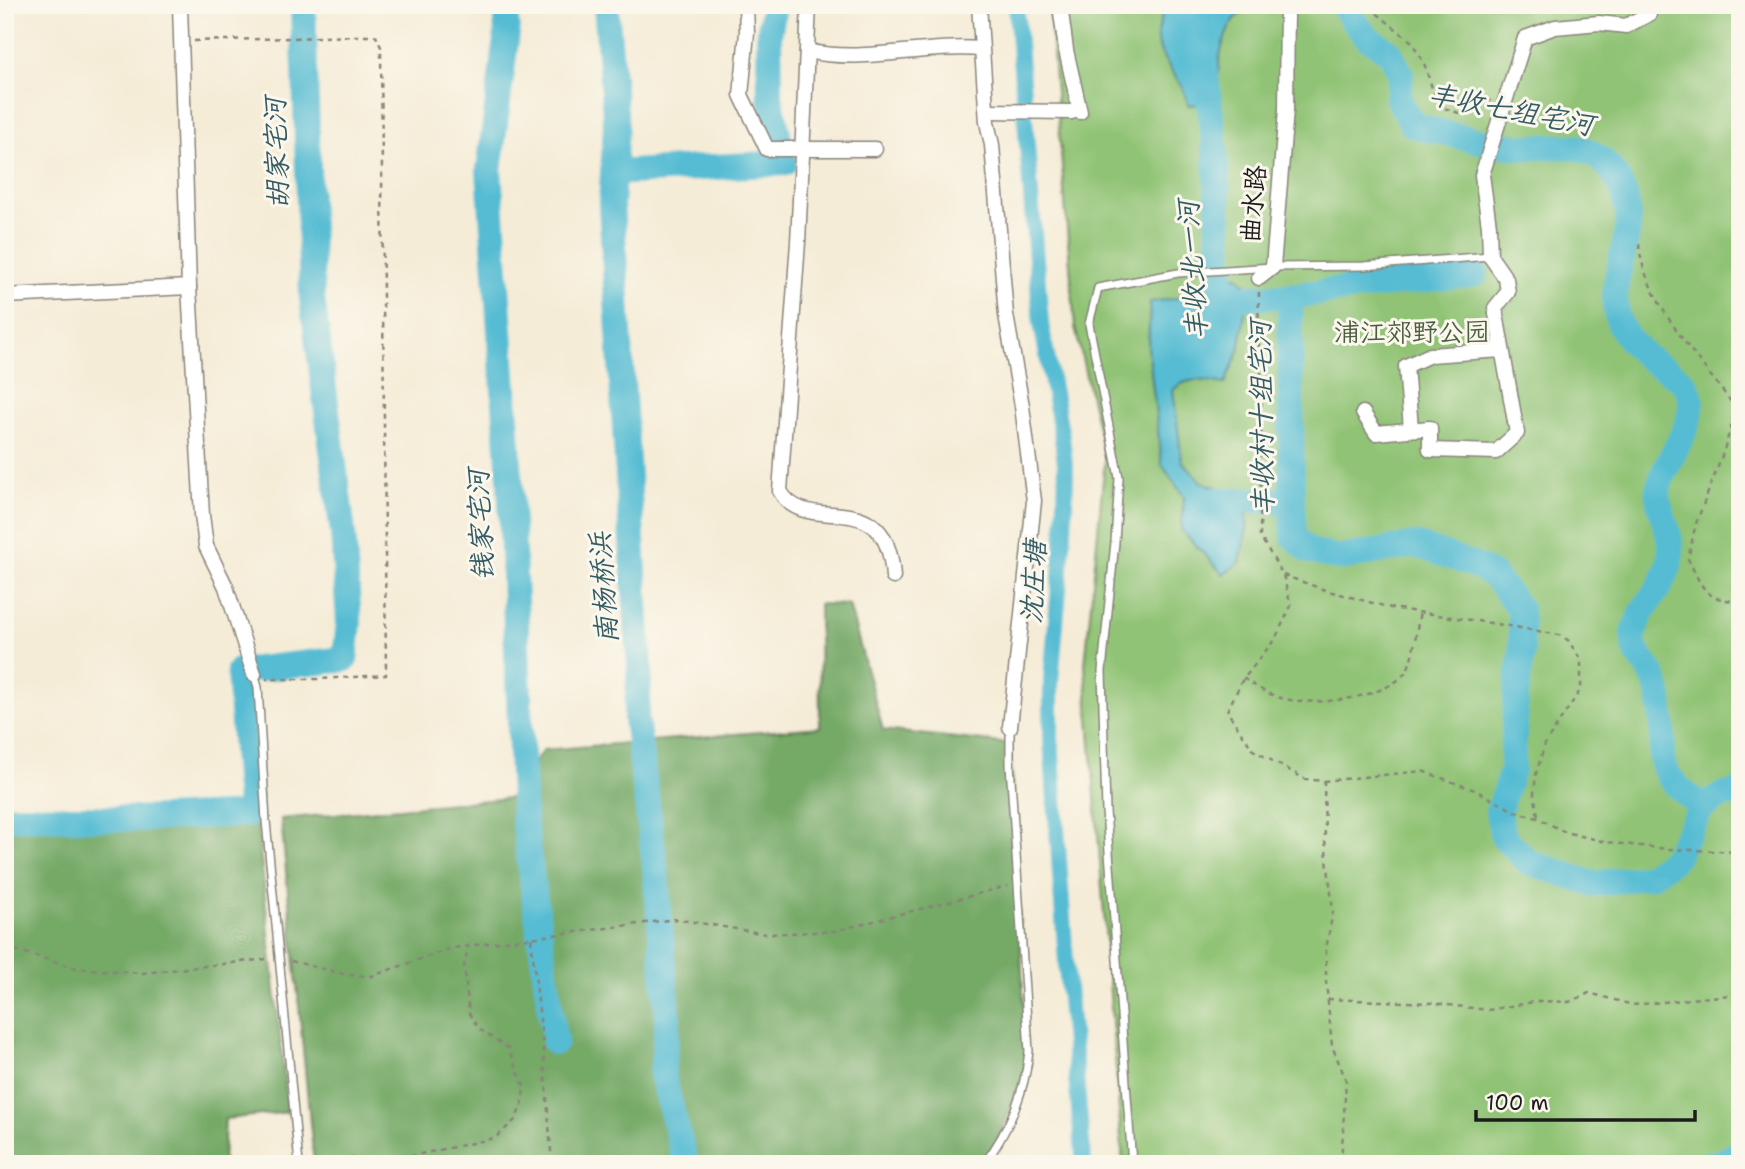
<svg xmlns="http://www.w3.org/2000/svg" width="1745" height="1169" font-family="'Shantell Sans','LXGW WenKai TC',sans-serif">
  <rect width="100%" height="100%" fill="#fbf7ec"/>
  <filter id="ink" filterUnits="userSpaceOnUse"><feTurbulence type="fractalNoise" baseFrequency=".0143" numOctaves="2"/><feDisplacementMap in="SourceGraphic" scale="14" xChannelSelector="R" yChannelSelector="G"/><feConvolveMatrix kernelMatrix="1 2 1 2 8 2 1 2 1" color-interpolation-filters="sRGB"/></filter>
  <filter id="wash" filterUnits="userSpaceOnUse"><feTurbulence type="fractalNoise" baseFrequency=".00686" numOctaves="4" result="noise"/><feDisplacementMap in="SourceGraphic" scale="28" xChannelSelector="R" yChannelSelector="G"/><feGaussianBlur stdDeviation="1.57" result="paint"/><feColorMatrix in="noise" values="0 0 0 0 0 0 0 0 0 0 0 0 0 0 0 0 0 1.4 0 .05"/><feComposite in="paint" operator="in"/></filter>
  <g filter="url(#wash)">
    <rect width="100%" height="100%" fill="#f5ecd7"/>
    <polygon fill="#90c375" stroke="#567048" stroke-width="2" points="1049,5 1740,5 1740,1164 1123,1164 1085,665 1105,459 1075,327"/>
    <g fill="#74a966" stroke="#486241" stroke-width="2">
      <polygon points="819,604 849,605 883,730 1010,744 1027,1065 995,1149 979,1164 314,1164 281,819 510,798 543,750 820,727"/>
      <polygon points="257,821 288,1112 225,1119 223,1164 5,1164 5,824"/>
    </g>
    <g fill="#55bcd3" stroke="#386c78" stroke-width="2">
      <path d="M1165 5H1251C1246 10 1238 14 1234 20 1218 44 1216 76 1219 103L1188 105C1185 78 1155 61 1158 33 1159 24 1163 14 1165 5Z"/>
      <path d="M1238 276 1249 288 1239 351 1225 384C1205 381 1189 375 1173 390L1182 461 1201 482 1228 491 1247 493V528L1240 563 1223 574 1181 530 1184 497 1162 465 1148 347 1150 302C1174 298 1197 299 1213 278Z"/>
    </g>
    <g fill="none" stroke-linecap="round" stroke-linejoin="round">
      <polyline stroke="#55bcd3" stroke-width="16" points="1016,5 1041,323 1062,437 1066,474 1064,532 1051,680 1051,740 1067,977 1084,1164"/>
      <g stroke="#55bcd3" stroke-width="26">
        <polyline points="505,5 507,32 489,170 510,478 524,822 555,1042"/>
        <polyline points="606,5 616,126 611,204 640,668 636,718 655,865 668,1018 662,1074 686,1164"/>
        <polyline points="1197,5 1216,156 1222,298 1229,312"/>
        <path d="M1343 5 1352 19 1368 38 1390 52 1401 75 1398 99 1413 125C1447 134 1482 143 1517 147 1541 150 1574 140 1595 155 1606 162 1613 171 1619 182 1644 232 1609 264 1616 311 1619 331 1637 350 1653 362 1665 370 1683 377 1689 392 1701 422 1662 461 1658 491 1656 505 1672 534 1671 553 1670 584 1640 604 1634 634 1630 651 1646 662 1653 676 1662 693 1662 719 1663 738 1663 745 1661 753 1662 759 1666 781 1686 794 1702 807"/>
        <polyline points="613,173 784,163 770,97 769,36 774,5"/>
        <polyline points="1475,274 1290,296 1292,501 1294,537 1309,551 1339,558 1416,545 1474,565 1493,575 1520,609 1522,651 1516,696 1512,770 1498,812 1503,836 1528,862 1593,884 1650,876 1673,860 1702,807 1721,796 1740,792"/>
        <polyline points="1222,298 1290,296"/>
        <polyline points="1213,500 1292,501"/>
        <polyline points="5,817 140,819 250,814 239,671 345,659 349,622 343,533 312,298 303,5"/>
        <polyline points="1710,1164 1720,1163 1740,1152"/>
      </g>
    </g>
  </g>
  <g filter="url(#ink)">
    <g fill="none" stroke-linecap="round" stroke-linejoin="round">
      <defs>
        <g id="lane">
          <polyline points="254,674 258,687 266,821 299,1164"/>
          <path d="M984 1164C1009 1130 1025 1093 1029 1051L1010 764V727"/>
          <polyline points="1132,1164 1106,811 1102,671 1115,542 1119,478 1089,324 1098,288 1178,273 1273,267 1364,266 1490,256"/>
        </g>
        <g id="street">
          <polyline points="180,5 189,287 202,515 206,546 226,587 254,674"/>
          <polyline points="746,5 747,33 741,95 767,149 875,149"/>
          <path d="M809 5 798 242 780 491C807 540 887 478 893 577"/>
          <polyline points="979,5 987,122 992,145 1006,315 1022,406 1034,501 1010,727"/>
          <polyline points="1060,5 1066,50 1080,112"/>
          <path d="M807 51C865 64 923 44 981 49"/>
          <polyline points="987,111 1072,112"/>
          <polyline points="1259,278 1273,267 1286,110 1287,5"/>
          <polyline points="5,296 189,287"/>
          <polyline points="1363,413 1376,433 1430,428 1430,450 1496,452 1517,433 1495,308 1508,292 1506,279 1490,256 1489,226 1482,175 1525,38 1555,27 1599,23 1626,26 1649,14 1649,5"/>
          <polyline points="1411,429 1406,366 1430,355 1502,350"/>
        </g>
      </defs>
      <use href="#lane" stroke="#88847a" stroke-width="10"/>
      <use href="#street" stroke="#88847a" stroke-width="17"/>
      <g stroke="#88847a" stroke-width="2.5" stroke-dasharray="5 5" stroke-linecap="butt">
        <polyline points="1373,5 1374,11 1411,41 1424,63 1433,91 1444,108 1462,114 1479,100 1491,101"/>
        <polyline points="194,41 355,36 376,36 381,47 386,675 319,679 266,679"/>
        <path d="M1639 244C1643 300 1702 362 1735 407 1728 448 1711 483 1697 521 1693 533 1691 547 1688 559 1703 588 1704 601 1740 601"/>
        <polyline points="1259,292 1258,334 1262,387 1260,536 1283,575 1291,606 1275,639 1242,681 1227,711 1253,750 1305,779 1324,781 1422,771 1475,790 1514,811 1538,818 1565,832 1606,842 1667,849 1740,852"/>
        <polyline points="1283,575 1325,590 1391,608 1504,625 1559,635 1568,640 1581,660 1581,689 1545,744 1536,774 1534,793 1538,816"/>
        <path d="M1243 678C1255 686 1267 694 1281 698 1312 707 1390 699 1407 670 1413 660 1417 626 1420 612"/>
        <polyline points="1324,781 1325,840 1333,911 1326,949 1326,981 1332,1046 1346,1080 1341,1164"/>
        <polyline points="531,938 543,1047 552,1164"/>
        <polyline points="5,947 76,968 143,973 267,959"/>
        <polyline points="291,961 348,975 372,976 452,948 676,919 766,934 835,931 1008,886"/>
        <polyline points="1328,999 1432,1003 1488,1010 1539,1001 1569,1002 1589,993 1633,1005 1740,994"/>
        <polyline points="331,1164 346,1158 379,1160 407,1157 495,1138 515,1120 522,1105 524,1086 508,1048 479,1029 469,1013 464,966 468,947"/>
      </g>
      <use href="#lane" stroke="#fff" stroke-width="7"/>
      <use href="#street" stroke="#fff" stroke-width="14"/>
    </g>
  </g>
  <g text-anchor="middle" stroke-width="6" stroke-linejoin="round" paint-order="stroke">
    <g font-size="26" fill="#1c1c1c" stroke="#fbf7ec">
      <text transform="translate(1253 204) rotate(-85)" y="9">曲水路</text>
    </g>
    <g font-size="26" fill="#4a5f40" stroke="#fbf7ec">
      <text x="1412" y="341">浦江郊野公园</text>
    </g>
    <g font-size="28" font-style="italic" fill="#335c65" stroke="#fbf7ec">
      <text transform="translate(1511 109) rotate(11)" y="10">丰收七组宅河</text>
      <text transform="translate(276 153) rotate(-92)" y="10">胡家宅河</text>
      <text transform="translate(1192 270) rotate(-94)" y="10">丰收北一河</text>
      <text transform="translate(1261 418) rotate(-91)" y="10">丰收村十组宅河</text>
      <text transform="translate(480 525) rotate(-93)" y="10">钱家宅河</text>
      <text transform="translate(1033 582) rotate(-87)" y="10">沈庄塘</text>
      <text transform="translate(603 588) rotate(-94)" y="10">南杨桥浜</text>
    </g>
  </g>
  <rect width="1745" height="1169" fill="none" stroke="#fbf7ec" stroke-width="28"/>
  <path d="M1476 1110v10h219v-10" fill="none" stroke="#1c1c1c" stroke-width="3.5"/>
  <text x="1486" y="1110" font-size="21" fill="#1c1c1c" stroke="#fbf7ec" stroke-width="5" paint-order="stroke">100 m</text>
</svg>
